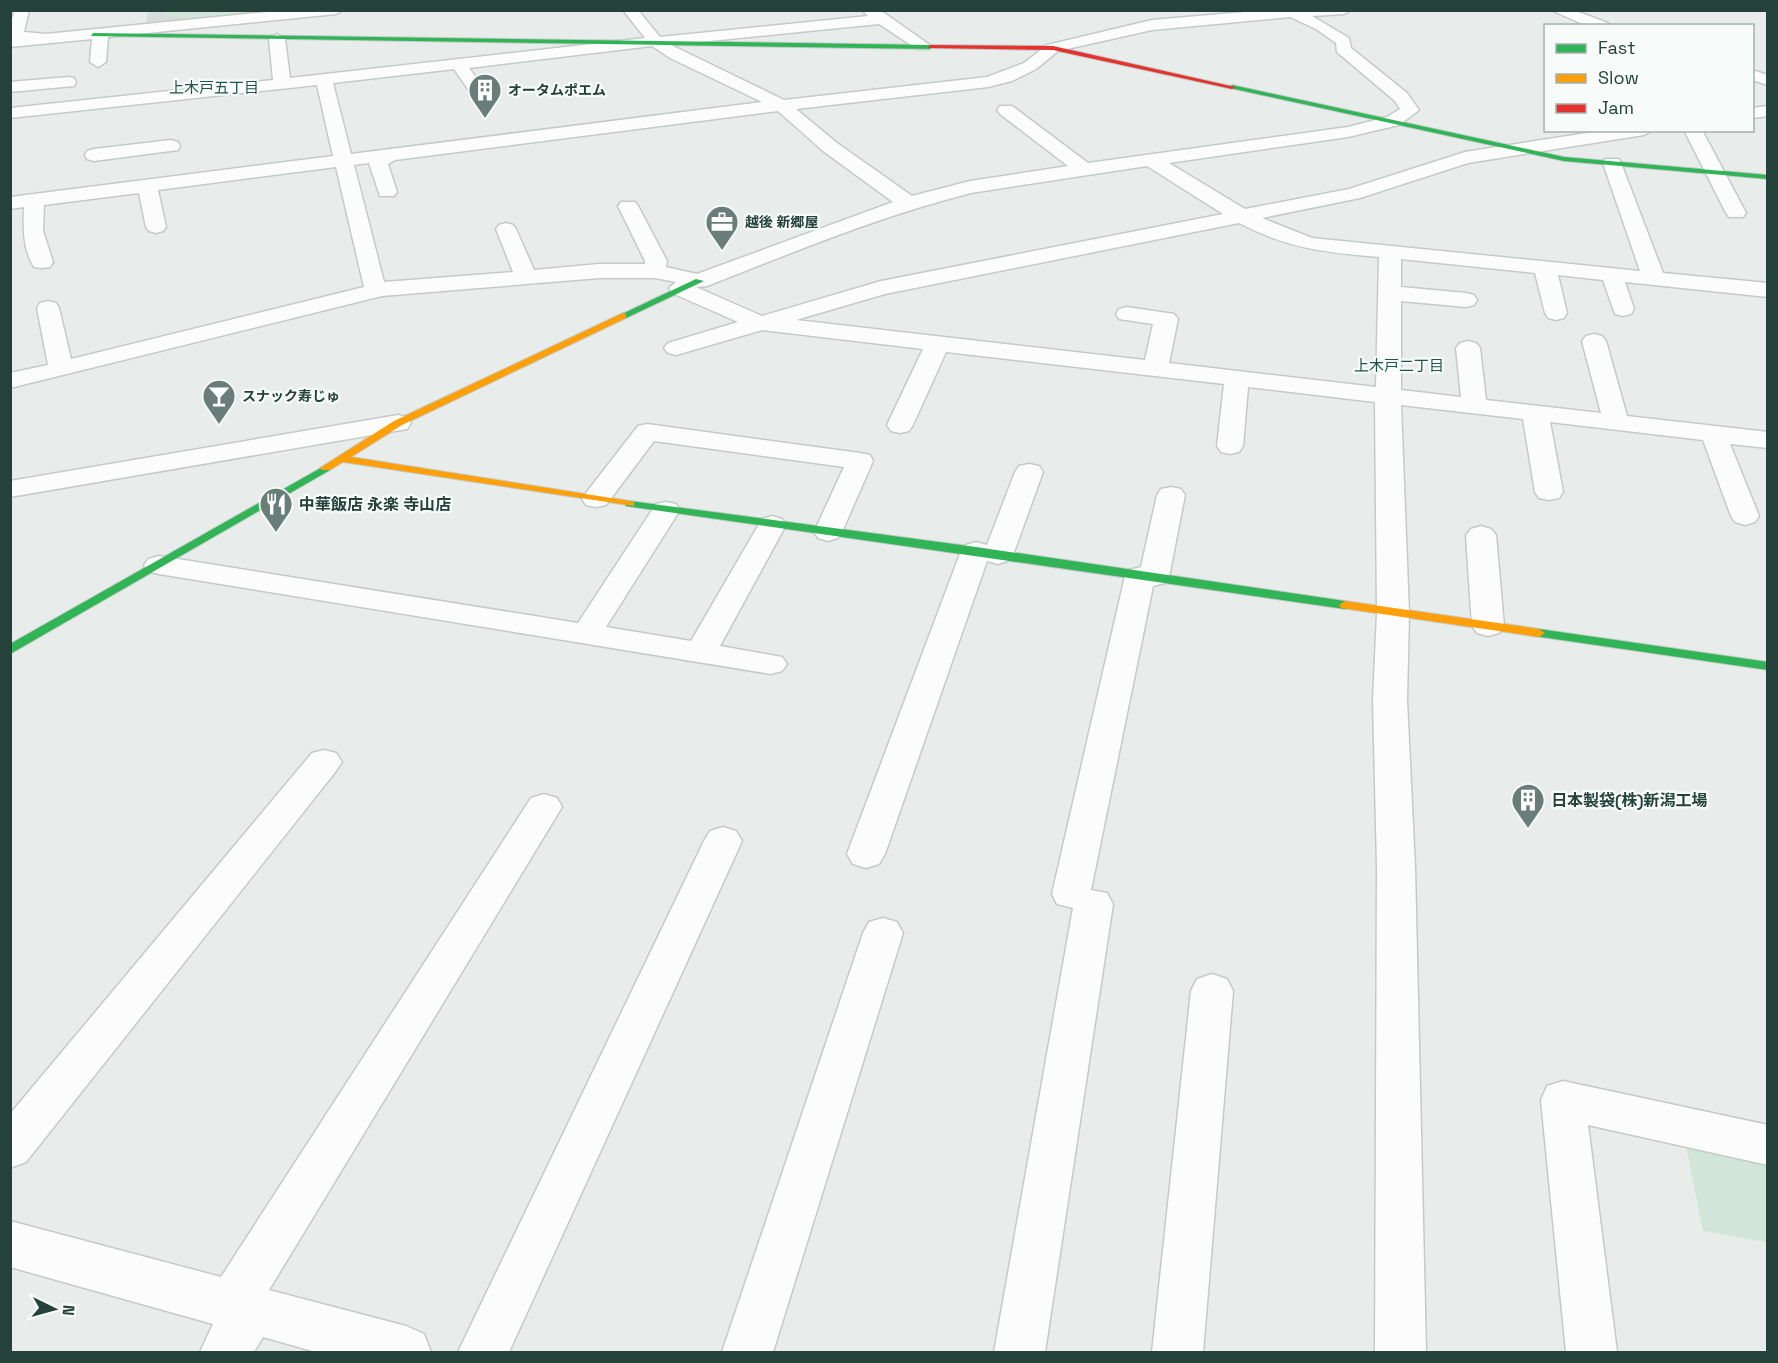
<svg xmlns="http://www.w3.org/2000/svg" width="1778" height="1363" font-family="'Space Grotesk','Noto Sans JP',sans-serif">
  <rect width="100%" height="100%" fill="#e8edeb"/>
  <polygon fill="#d6dedb" points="148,11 317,11 146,27"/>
  <g fill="#d1e6d8">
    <polygon points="167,10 270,10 270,11 190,18 166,15"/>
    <polygon points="1683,1131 1767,1148 1767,1242 1703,1231"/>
  </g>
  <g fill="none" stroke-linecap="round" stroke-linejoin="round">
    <defs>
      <g id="street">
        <polygon points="15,10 29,10 24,32 46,34 286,10 343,10 336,14 108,37 106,62 98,67 90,62 92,39 10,47 10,25"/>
        <path d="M623 10H638L660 37 868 16 862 10H880L931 46 929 49H917L879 24 671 45 784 100 987 77 1024 63 1047 45 1152 20 1268 10H1351L1344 14 1312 16 1349 38 1351 48 1407 93 1419 110 1399 125 1348 137 1169 163 1245 209 1349 189 1465 152 1606 130H1653L1644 135 1468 163 1360 198 1262 218 1312 238 1640 271 1603 163 1605 159H1619L1621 163 1663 273 1768 283V297L1625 282 1634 309 1631 314 1623 316 1615 314 1603 280 1558 275 1567 313 1564 318 1556 320 1548 318 1545 313 1535 273 1401 259V287L1466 293 1474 295 1477 300 1474 305 1466 307 1401 301V390L1461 397 1456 348 1460 343 1468 341 1476 343 1480 348 1486 400 1601 413 1582 341 1586 336 1594 334 1602 336 1606 341 1627 416 1768 432V448L1730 444 1759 516 1755 522 1745 525 1735 522 1731 516 1703 440 1550 422 1563 492 1559 498 1549 500 1539 498 1535 492 1523 419 1401 405 1409 613 1407 700 1415 867 1426 1352H1375L1377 867 1373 700 1377 613 1375 402 1248 387 1243 446 1239 452 1230 454 1221 452 1217 446 1224 384 946 352 913 425 909 431 900 433 891 431 887 425 923 349 762 330 676 355 668 353 664 348 668 343 738 322 672 293 669 288 676 282 655 278H599L382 296 10 388V373L48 365 37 308 40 303 48 301 56 303 59 308 71 359 364 287 336 167 158 190 166 227 163 231 156 233 149 231 146 227 139 193 44 205 43 231 53 262 50 267 42 268 34 267C23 250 23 227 24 207L10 209V197L333 156 317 85 10 118V108L273 80 269 39 277 34 285 39 290 78 645 38ZM1290 17 1316 29 1336 43 1337 52 1395 101 1400 109 1387 117 1348 127 1088 163 1012 106H1000L997 110 1000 114 1068 166 970 181 912 196 837 143 796 109 988 87 1012 81 1036 69 1058 51 1152 30ZM652 46 670 58 762 102 351 154 333 83 454 69 472 95H484L486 91 469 68ZM778 111 823 151 893 202 697 274 666 267 667 261 638 206 635 202H621L618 206 645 261V264H599L534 270 516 229 513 225 506 223 499 225 496 229 513 272 384 282 354 165 369 163 380 196H394L397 192 388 164 395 160ZM1147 166 1223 214 881 281 762 316 696 287 707 286C794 252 880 216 971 193ZM1239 223C1290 249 1323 252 1379 257L1376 387 1169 363 1178 319 1174 314 1127 307 1119 309 1116 314 1119 319 1153 324 1145 360 796 320 885 294Z"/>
        <polygon points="1551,10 1573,10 1608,23 1610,26 1587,26"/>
        <polygon points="1752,70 1768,75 1768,85 1752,80"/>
        <polygon points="68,77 74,78 76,82 74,86 10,92 10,82"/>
        <polygon points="1768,106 1768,116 1752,118 1752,108"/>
        <polygon points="1684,130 1702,130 1746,213 1743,217 1729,217 1726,213"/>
        <polygon points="171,140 178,142 180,146 178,150 94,161 87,159 85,155 87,151 94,149"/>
        <polygon points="398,415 407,417 411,423 407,429 10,497 10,481"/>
        <polygon points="647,424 860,453 870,455 873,461 842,532 838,538 828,541 818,538 814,532 844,467 654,441 606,505 596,507 586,505 582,499 586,493 638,426"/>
        <polygon points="1029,464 1039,466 1043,472 1013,555 1008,561 998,564 987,561 885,854 879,864 866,868 853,864 847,854 961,551 966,545 976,542 987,545 1015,472 1019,466"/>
        <polygon points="1171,487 1181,489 1185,495 1169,577 1165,583 1153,586 1091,890 1107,893 1113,904 1045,1352 994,1352 1073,908 1057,904 1052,894 1125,576 1129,570 1141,567 1157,495 1161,489"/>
        <polygon points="666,502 676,504 680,510 606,627 691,641 762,519 772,516 782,519 786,525 720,646 782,657 787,664 782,671 771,674 159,574 148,571 144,565 148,559 159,556 578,623 656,504"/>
        <polygon points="1481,526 1491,529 1496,535 1504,626 1499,633 1488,636 1477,633 1472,626 1466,535 1471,529"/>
        <polygon points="324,750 336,753 342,762 336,771 26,1162 10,1168 10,1114 312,753"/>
        <polygon points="544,794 557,798 562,807 269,1290 406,1326 424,1334 431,1352 316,1352 263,1337 254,1352 200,1352 213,1324 10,1267 10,1221 221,1277 531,798"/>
        <polygon points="723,827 736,831 742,841 509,1352 458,1352 704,841 710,831"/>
        <polygon points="883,918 897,922 903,933 773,1352 722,1352 863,933 869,922"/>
        <polygon points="1212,974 1227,979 1233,991 1203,1352 1152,1352 1191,991 1197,979"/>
        <polygon points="1563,1081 1768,1125 1768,1165 1588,1125 1617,1352 1566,1352 1541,1100 1547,1086"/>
      </g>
      <g id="fast">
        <polygon points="93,33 930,45 933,47 930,49 91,36"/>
        <polygon points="1232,85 1564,157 1768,175 1768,179 1564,161 1230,88"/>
        <polygon points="696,279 704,281 626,318 618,316"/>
        <polygon points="326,465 330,466 330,470 10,654 10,644"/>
        <polygon points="630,501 976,547 1345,601 1351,605 1345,609 626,506 626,502"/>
        <polygon points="1539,629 1768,662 1768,670 1534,636 1533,633 1534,630"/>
      </g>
      <g id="slow">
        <polygon points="623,313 626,314 626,318 402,425 351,457 630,501 634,502 634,506 343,462 330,470 322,470 320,468 394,421"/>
        <polygon points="1345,601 1539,629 1545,633 1539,637 1341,608 1339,605"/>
      </g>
      <polygon id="jam" points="930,45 1053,46 1235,87 1232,89 1053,50 928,48"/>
    </defs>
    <use href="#street" stroke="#c5cac8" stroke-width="3"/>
    <use href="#fast" stroke="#c3cbc8" stroke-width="2"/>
    <use href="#slow" stroke="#c3cbc8" stroke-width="2"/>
    <use href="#jam" stroke="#c3cbc8" stroke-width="2"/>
    <use href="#street" fill="#fcfcfc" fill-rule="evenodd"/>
    <use href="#fast" fill="#30b455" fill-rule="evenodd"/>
    <use href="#slow" fill="#ff9f0a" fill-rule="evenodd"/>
    <use href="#jam" fill="#e5322d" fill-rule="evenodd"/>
  </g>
  <defs>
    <symbol id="building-pin" viewBox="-11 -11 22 30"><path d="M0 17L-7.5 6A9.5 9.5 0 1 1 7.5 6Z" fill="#697e78" stroke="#f7fbf9"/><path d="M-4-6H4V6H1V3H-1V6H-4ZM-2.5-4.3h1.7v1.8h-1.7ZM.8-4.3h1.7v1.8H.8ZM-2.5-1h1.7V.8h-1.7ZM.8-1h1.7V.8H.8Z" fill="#fff"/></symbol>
    <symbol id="office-pin" viewBox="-11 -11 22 30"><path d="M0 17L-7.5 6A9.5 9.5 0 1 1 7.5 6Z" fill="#697e78" stroke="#f7fbf9"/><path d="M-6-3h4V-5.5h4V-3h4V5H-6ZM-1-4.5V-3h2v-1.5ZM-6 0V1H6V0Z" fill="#fff"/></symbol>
    <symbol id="bar-pin" viewBox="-11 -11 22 30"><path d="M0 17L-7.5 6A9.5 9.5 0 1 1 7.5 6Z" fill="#697e78" stroke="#f7fbf9"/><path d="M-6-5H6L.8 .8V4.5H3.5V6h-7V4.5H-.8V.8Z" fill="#fff"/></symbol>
    <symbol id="restaurant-pin" viewBox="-11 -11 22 30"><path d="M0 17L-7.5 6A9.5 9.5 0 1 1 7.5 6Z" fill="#697e78" stroke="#f7fbf9"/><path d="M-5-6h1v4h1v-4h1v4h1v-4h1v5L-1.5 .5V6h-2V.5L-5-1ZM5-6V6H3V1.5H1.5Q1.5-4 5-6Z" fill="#fff"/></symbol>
  </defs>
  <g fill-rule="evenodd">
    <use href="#building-pin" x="466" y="71" width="38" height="52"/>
    <use href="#office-pin" x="703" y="203" width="38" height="52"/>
    <use href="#bar-pin" x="200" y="377" width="38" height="52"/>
    <use href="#restaurant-pin" x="257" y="485" width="38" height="52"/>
    <use href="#building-pin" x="1509" y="781" width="38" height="52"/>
  </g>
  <g text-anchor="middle" stroke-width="4.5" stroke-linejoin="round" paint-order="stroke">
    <g font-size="14" font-weight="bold" fill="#24423a" stroke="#f7fbf9" text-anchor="start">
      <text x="508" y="95">オータムポエム</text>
      <text x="745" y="227">越後 新郷屋</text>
      <text x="242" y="401">スナック寿じゅ</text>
    </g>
    <g font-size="15" fill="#1f5548" stroke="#f7fbf9">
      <text x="214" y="93">上木戸五丁目</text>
      <text x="1399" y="371">上木戸二丁目</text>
    </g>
    <g font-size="16" font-weight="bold" fill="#24423a" stroke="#f7fbf9" text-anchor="start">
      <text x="299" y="510">中華飯店 永楽 寺山店</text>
      <text x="1551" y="806">日本製袋(株)新潟工場</text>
    </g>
  </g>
  <rect width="1778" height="1363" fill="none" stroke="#24423a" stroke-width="24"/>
  <rect x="1544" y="24" width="210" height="108" fill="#f7fbf9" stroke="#a3b1ad" stroke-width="1.5"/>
  <rect x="1556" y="44" width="30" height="9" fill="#30b455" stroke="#a3b1ad" stroke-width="1.5"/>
  <text x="1598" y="54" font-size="18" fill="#24423a">Fast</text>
  <rect x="1556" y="74" width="30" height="9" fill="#ff9f0a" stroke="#a3b1ad" stroke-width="1.5"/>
  <text x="1598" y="84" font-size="18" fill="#24423a">Slow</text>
  <rect x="1556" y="104" width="30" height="9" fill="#e5322d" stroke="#a3b1ad" stroke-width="1.5"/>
  <text x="1598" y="114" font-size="18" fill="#24423a">Jam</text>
  <g transform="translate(54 1309) rotate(95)" stroke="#f7fbf9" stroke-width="4.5" paint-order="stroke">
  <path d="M0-4.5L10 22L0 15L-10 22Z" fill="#24423a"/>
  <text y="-9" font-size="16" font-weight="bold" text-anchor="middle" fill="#24423a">N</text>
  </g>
</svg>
